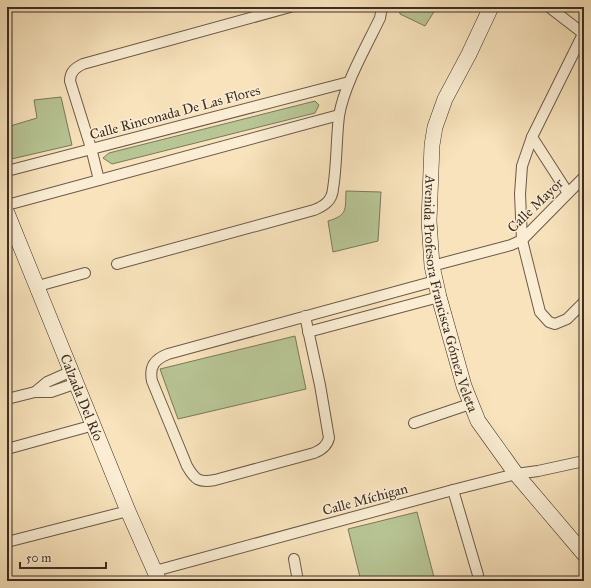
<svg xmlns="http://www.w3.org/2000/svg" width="591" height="588" font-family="'IM FELL Great Primer',serif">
  <rect width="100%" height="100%" fill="#f8e3bc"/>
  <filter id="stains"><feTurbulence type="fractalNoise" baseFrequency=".005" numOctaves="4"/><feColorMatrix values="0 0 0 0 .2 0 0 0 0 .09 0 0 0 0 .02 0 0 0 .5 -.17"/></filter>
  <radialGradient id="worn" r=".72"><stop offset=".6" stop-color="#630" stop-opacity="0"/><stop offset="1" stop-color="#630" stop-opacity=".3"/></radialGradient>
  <g fill="#b8c595" stroke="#7a795c">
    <polygon points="399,7 437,7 425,26 400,14"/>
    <polygon points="61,97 72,145 7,160 7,127 37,118 34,100"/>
    <polygon points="315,101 319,105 315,113 112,164 103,158 109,153"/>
    <path d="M346 191 381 192 378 241 333 252 328 221C348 215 345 210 346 191Z"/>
    <polygon points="295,336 306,389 178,419 160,369"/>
    <polygon points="417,512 435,581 361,581 348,529"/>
  </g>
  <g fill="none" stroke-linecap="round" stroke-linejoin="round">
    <defs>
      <g id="street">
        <polyline points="549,7 584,34"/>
        <polyline points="584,32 532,137 522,166 520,194 522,240 540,312 549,322 555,324 567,319 584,302"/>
        <polyline points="532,137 568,193"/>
        <polyline points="7,171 349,82"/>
        <path d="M99 180 91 148 70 81C70 72 75 68 83 64L290 7"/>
        <polyline points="7,205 339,115"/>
        <path d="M117 264 314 210C324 206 332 201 333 189 337 165 336 141 339 116 344 85 366 47 380 18L382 7"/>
        <polyline points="432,266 511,245 522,240 584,177"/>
        <polyline points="38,286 85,273"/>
        <path d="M305 316 320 385 329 438C327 446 322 450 314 453L215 480C199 483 195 480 187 466L152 381C149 366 155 359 168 354L435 281"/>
        <polyline points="308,332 439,297"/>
        <polyline points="35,392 47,382 72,371"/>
        <polyline points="7,399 35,392 51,392 77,383"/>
        <polyline points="414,423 470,404"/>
        <polyline points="7,449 94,425"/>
        <polyline points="453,490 478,575"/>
        <polyline points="7,542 128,511"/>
        <polyline points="294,559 298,581"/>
        <polyline points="155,571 453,490 516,474 538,471 584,461"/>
      </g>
      <g id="secondary">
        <path id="s1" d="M491 7 469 54 445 99 435 127 432 145 429 221 432 266 439 297 464 386 478 421 516 474 584 554"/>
        <path id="s2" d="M7 213 128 511 159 581"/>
      </g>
    </defs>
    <use href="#street" stroke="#6b5a4a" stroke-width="12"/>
    <use href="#secondary" stroke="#3c2d24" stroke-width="16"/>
    <use href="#street" stroke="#faedd3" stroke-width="10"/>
    <use href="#secondary" stroke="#faedd3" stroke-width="15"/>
  </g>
  <g text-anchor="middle" stroke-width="3" stroke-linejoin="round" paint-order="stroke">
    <g font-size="14" fill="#3c2d24" stroke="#faedd3">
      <text transform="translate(175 112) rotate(-15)" y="5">Calle Rinconada De Las Flores</text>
      <text transform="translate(535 205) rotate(-44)" y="5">Calle Mayor</text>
      <text dy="5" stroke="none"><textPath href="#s1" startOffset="302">Avenida Profesora Francisca Gómez Veleta</textPath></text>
      <text dy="5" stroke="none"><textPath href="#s2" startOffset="199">Calzada Del Río</textPath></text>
      <text transform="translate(365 499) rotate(-15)" y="5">Calle Míchigan</text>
    </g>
  </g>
  <rect width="591" height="588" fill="none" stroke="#f8e3bc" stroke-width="24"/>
  <rect x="8" y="8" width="575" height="572" fill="none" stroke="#3c2d24" stroke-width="2"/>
  <rect x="12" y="12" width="567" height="564" fill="none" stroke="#3c2d24"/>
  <path d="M20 562v6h86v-6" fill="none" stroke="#3c2d24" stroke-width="2"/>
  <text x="26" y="562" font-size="12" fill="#3c2d24" stroke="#faedd3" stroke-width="3" paint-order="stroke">50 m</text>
  <rect width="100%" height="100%" filter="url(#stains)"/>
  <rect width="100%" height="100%" fill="url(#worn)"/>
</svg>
